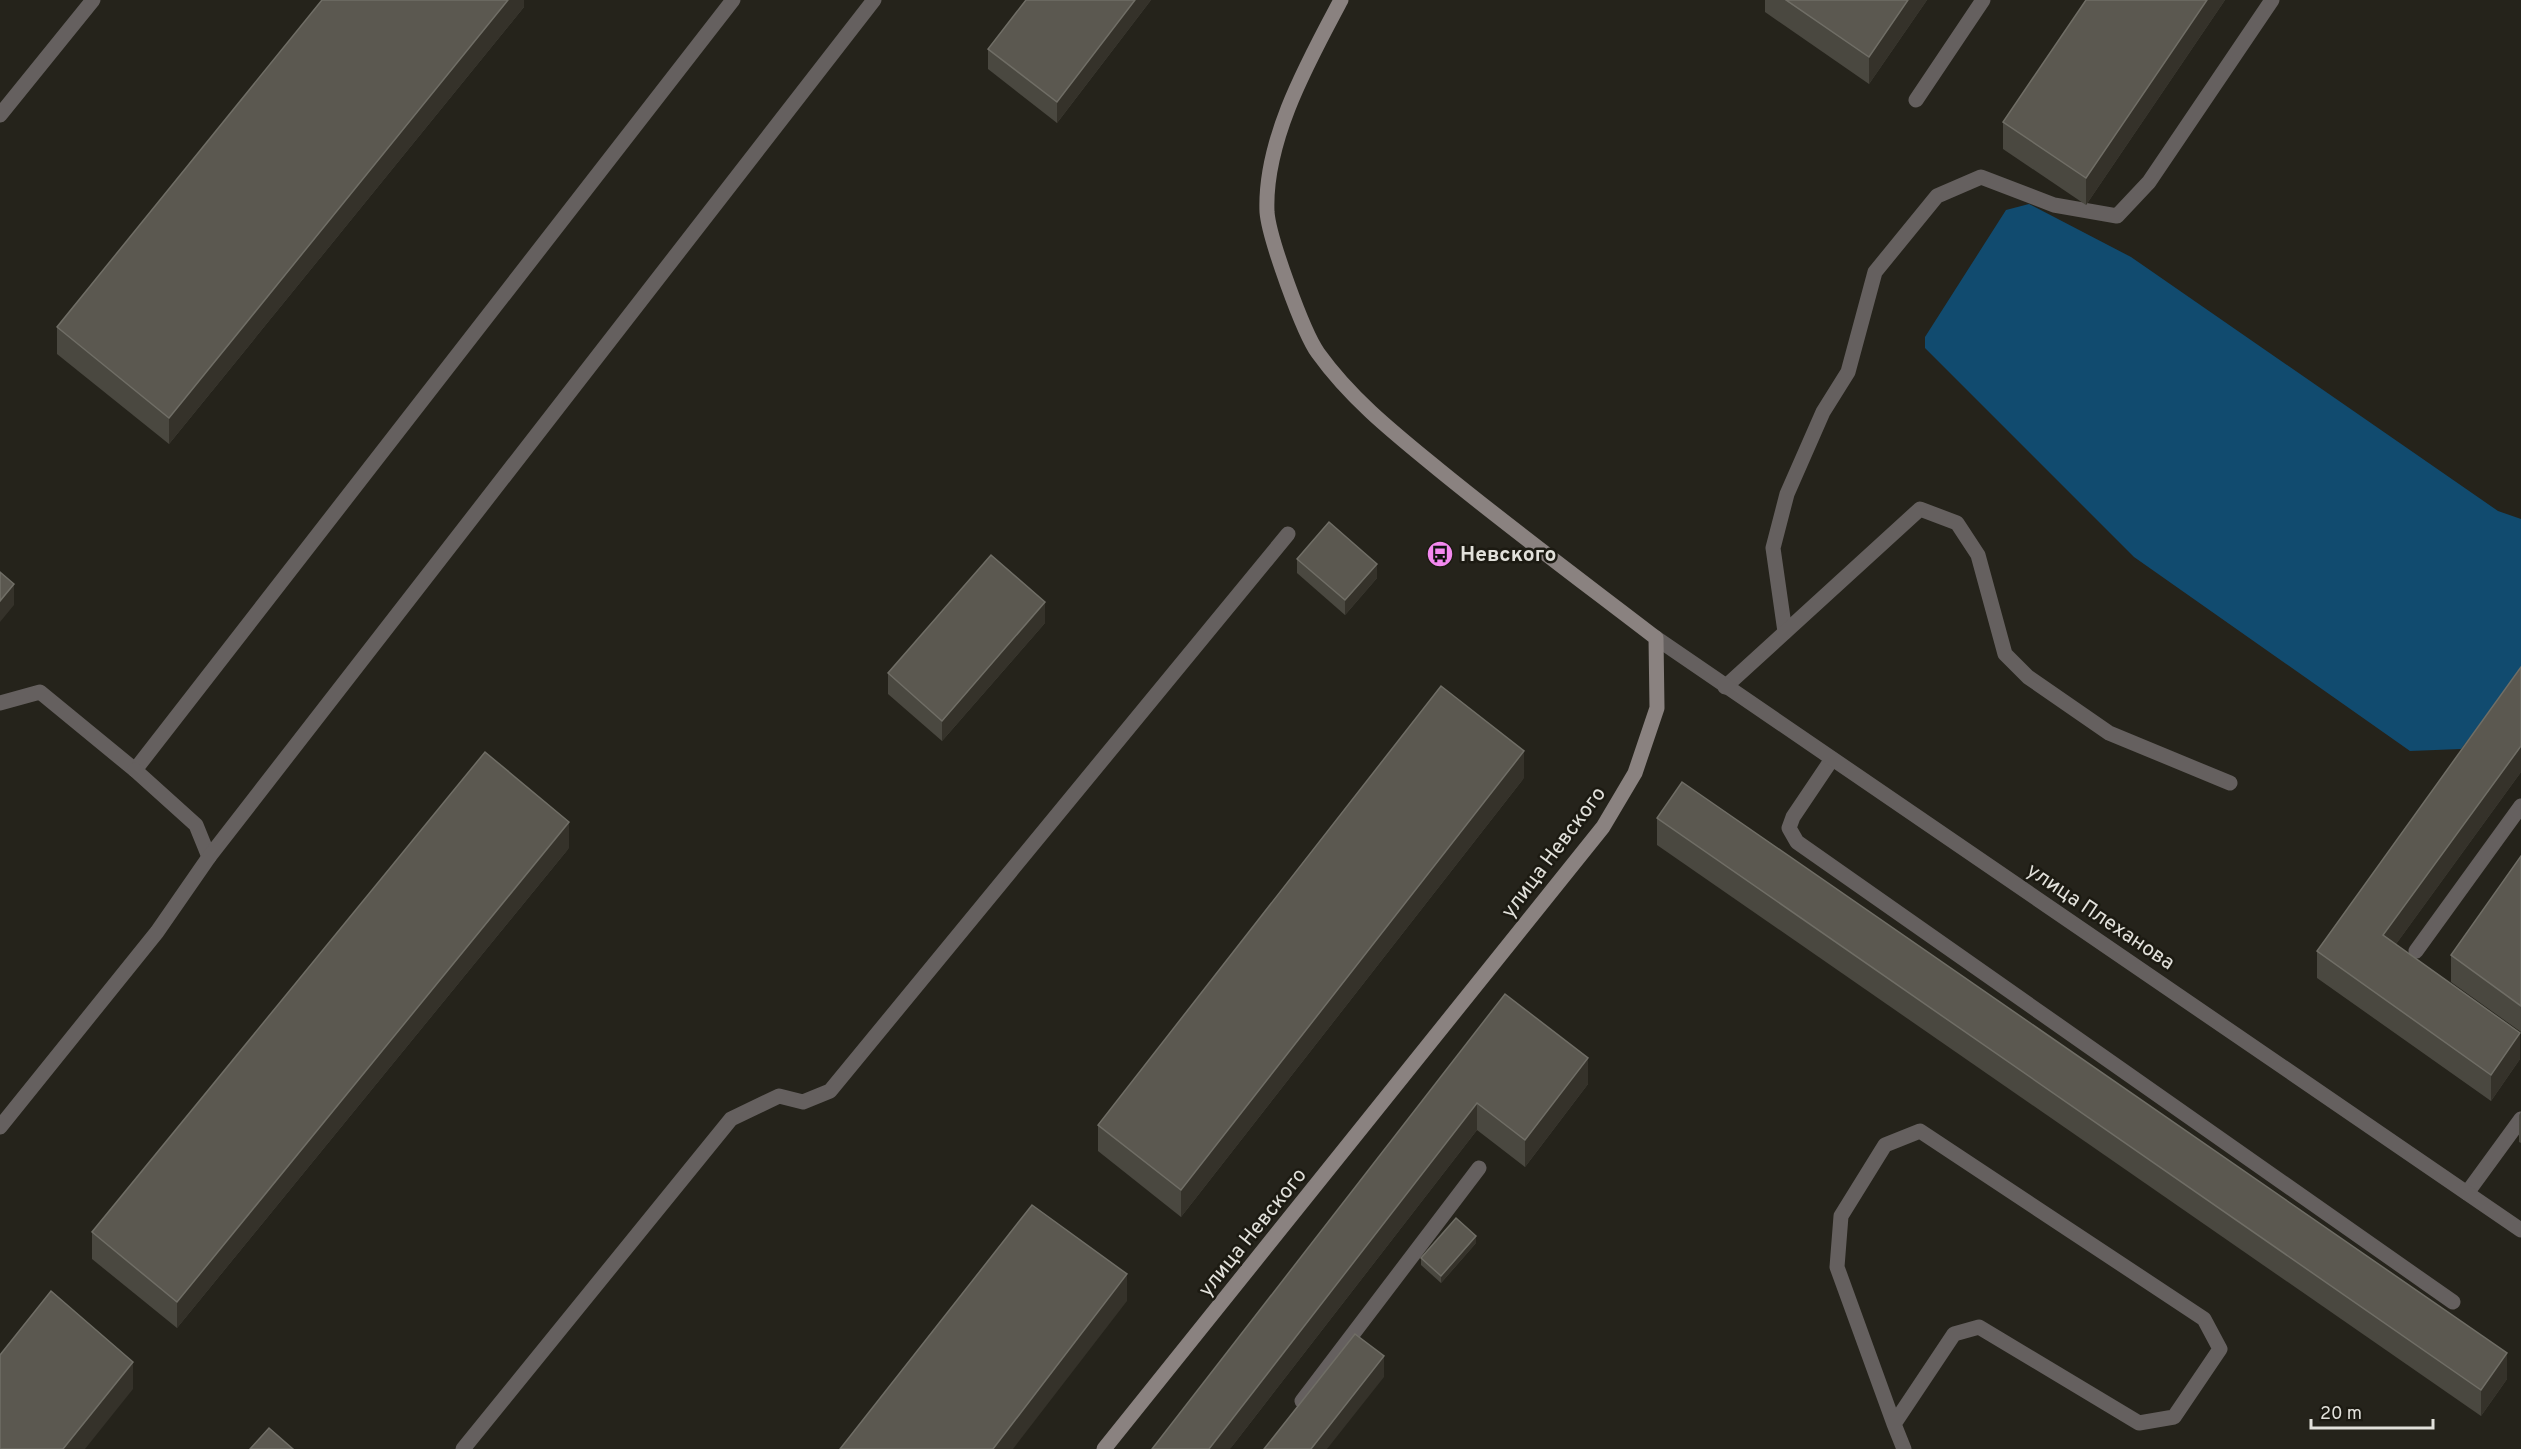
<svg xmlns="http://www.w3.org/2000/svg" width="2521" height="1449" font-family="Overpass,sans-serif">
  <rect width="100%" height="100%" fill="#25231b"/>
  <polygon fill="#114b6f" points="2029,204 2131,257 2498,511 2521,519 2521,671 2461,749 2410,751 2134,557 1925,348 1925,337 2006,210"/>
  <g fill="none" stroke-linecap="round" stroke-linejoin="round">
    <g stroke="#65605f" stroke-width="15">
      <polyline points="1916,100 1983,0"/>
      <polyline points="0,115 93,0"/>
      <polyline points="1785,632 1773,548 1787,494 1823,412 1848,372 1875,272 1937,196 1981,177 2054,205 2117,216 2149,182 2272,0"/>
      <polyline points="1725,687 1920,509 1957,523 1978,555 2005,654 2028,677 2109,733 2230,783"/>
      <polyline points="0,703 40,692 135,770 733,0"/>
      <polyline points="1832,759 1793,817 1789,828 1797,842 2453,1302"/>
      <polyline points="135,770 196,825 209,857"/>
      <polyline points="2416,951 2521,806"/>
      <polyline points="0,1127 157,932 209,857 874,0"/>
      <polyline points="2467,1193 2521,1119"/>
      <polyline points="1302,1401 1479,1168"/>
      <polyline points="1894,1424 1954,1334 1979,1327 2139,1423 2174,1417 2220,1349 2204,1319 1920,1131 1885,1145 1841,1216 1837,1267 1894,1424 1904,1449"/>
      <polyline points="463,1449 731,1119 779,1096 803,1102 830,1091 1288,534"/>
    </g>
    <polyline stroke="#65605f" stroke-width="15" points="1656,638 2521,1230"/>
    <path stroke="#8a8280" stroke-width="15" d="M1104 1449 1603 827 1635 773 1657 708 1656 638C1583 582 1509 527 1438 469 1394 433 1351 399 1318 353 1303 332 1269 238 1267 212 1264 140 1308 62 1341 0"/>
  </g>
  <g fill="#4a4840">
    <polygon points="524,0 524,7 169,444 57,354 57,327"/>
    <polygon points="1151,0 1057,123 988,69 988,49"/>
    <polygon points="1765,0 1927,0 1869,84 1765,12"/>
    <polygon points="2086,0 2225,0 2086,205 2003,149 2003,122"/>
    <polygon points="1297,559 1377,578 1345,615 1297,573"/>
    <polygon points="1045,623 942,741 888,694 888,673"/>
    <polygon points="2521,667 2521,772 2396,944 2520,1059 2491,1101 2317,978 2317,951"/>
    <polygon points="1524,778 1181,1217 1098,1151 1098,1125"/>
    <polygon points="1657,818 2507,1379 2481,1416 1657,845"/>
    <polygon points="569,848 177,1328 92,1259 92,1232"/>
    <polygon points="2521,856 2521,1032 2451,982 2451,955"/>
    <polygon points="1505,994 1588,1084 1525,1167 1477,1130 1230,1449"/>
    <polygon points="2521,1112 2521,1143 2519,1142 2519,1115"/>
    <polygon points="1476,1243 1441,1283 1421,1265 1421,1258"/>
  </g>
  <g fill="#35322a">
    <polygon points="508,0 524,0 524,7 169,444 169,418"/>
    <polygon points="1135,0 1151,0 1057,123 1057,102"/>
    <polygon points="1908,0 1927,0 1869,84 1869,57"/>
    <polygon points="2207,0 2225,0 2086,205 2086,178"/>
    <polygon points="1377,564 1377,578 1345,615 1345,600"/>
    <polygon points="14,584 14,605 0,622 0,601"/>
    <polygon points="1045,602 1045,623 942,741 942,721"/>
    <polygon points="2521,746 2521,772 2383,962 2383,935"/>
    <polygon points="1524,751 1524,778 1181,1217 1181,1190"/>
    <polygon points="569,822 569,848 177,1328 177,1302"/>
    <polygon points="2520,1033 2520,1059 2491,1101 2491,1075"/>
    <polygon points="1588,1058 1588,1084 1525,1167 1525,1140"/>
    <polygon points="1477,1103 1477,1130 1230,1449 1209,1449"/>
    <polygon points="1476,1236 1476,1243 1441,1283 1441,1276"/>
    <polygon points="1127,1274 1127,1301 1013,1449 993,1449"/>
    <polygon points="2507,1353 2507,1379 2481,1416 2481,1390"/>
    <polygon points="1384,1356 1384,1377 1327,1449 1311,1449"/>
    <polygon points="133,1362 133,1389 85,1449 63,1449"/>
  </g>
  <g fill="#5b5850" stroke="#706e66" stroke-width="1.5">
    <polygon points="322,0 508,0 169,418 57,327"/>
    <polygon points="1026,0 1135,0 1057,102 988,49"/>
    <polygon points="1786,0 1908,0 1869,57"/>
    <polygon points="2086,0 2207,0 2086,178 2003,122"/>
    <polygon points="1329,522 1377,564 1345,600 1297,559"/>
    <polygon points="991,555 1045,602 942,721 888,673"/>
    <polygon points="0,572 14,584 0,601"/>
    <polygon points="2521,667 2521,746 2383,935 2520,1033 2491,1075 2317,951"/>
    <polygon points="1441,686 1524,751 1181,1190 1098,1125"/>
    <polygon points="485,752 569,822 177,1302 92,1232"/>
    <polygon points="1682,782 2507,1353 2481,1390 1657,818"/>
    <polygon points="2521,856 2521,1006 2451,955"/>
    <polygon points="1505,994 1588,1058 1525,1140 1477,1103 1209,1449 1152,1449"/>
    <polygon points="1032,1205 1127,1274 993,1449 840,1449"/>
    <polygon points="1456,1218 1476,1236 1441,1276 1421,1258"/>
    <polygon points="51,1291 133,1362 63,1449 0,1449 0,1355"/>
    <polygon points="1355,1334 1384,1356 1311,1449 1264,1449"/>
    <polygon points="269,1428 293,1449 250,1449"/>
  </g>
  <defs>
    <symbol id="bus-disc" viewBox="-11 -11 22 22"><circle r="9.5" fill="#f489f0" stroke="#1c1a12"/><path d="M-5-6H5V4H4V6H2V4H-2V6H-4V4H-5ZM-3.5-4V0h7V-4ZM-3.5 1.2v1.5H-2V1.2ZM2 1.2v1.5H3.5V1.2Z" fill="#111"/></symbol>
  </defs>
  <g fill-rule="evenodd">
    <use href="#bus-disc" x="1425" y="539" width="30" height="30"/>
  </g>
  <g text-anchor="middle" stroke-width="5" stroke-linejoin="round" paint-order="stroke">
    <g font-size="21" font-weight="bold" fill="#e2e1db" stroke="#1c1a12" text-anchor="start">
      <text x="1460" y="561">Невского</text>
    </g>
    <g font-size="21" fill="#e2e1db" stroke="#1c1a12">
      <text transform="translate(1553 852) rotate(-53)" y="7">улица Невского</text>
      <text transform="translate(2101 916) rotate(34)" y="7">улица Плеханова</text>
      <text transform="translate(1252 1232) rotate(-51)" y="7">улица Невского</text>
    </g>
  </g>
  <path d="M2311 1419v9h122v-9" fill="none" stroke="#e2e1db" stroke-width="3"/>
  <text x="2320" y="1419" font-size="18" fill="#e2e1db" stroke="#1c1a12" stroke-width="4.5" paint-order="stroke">20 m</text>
</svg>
